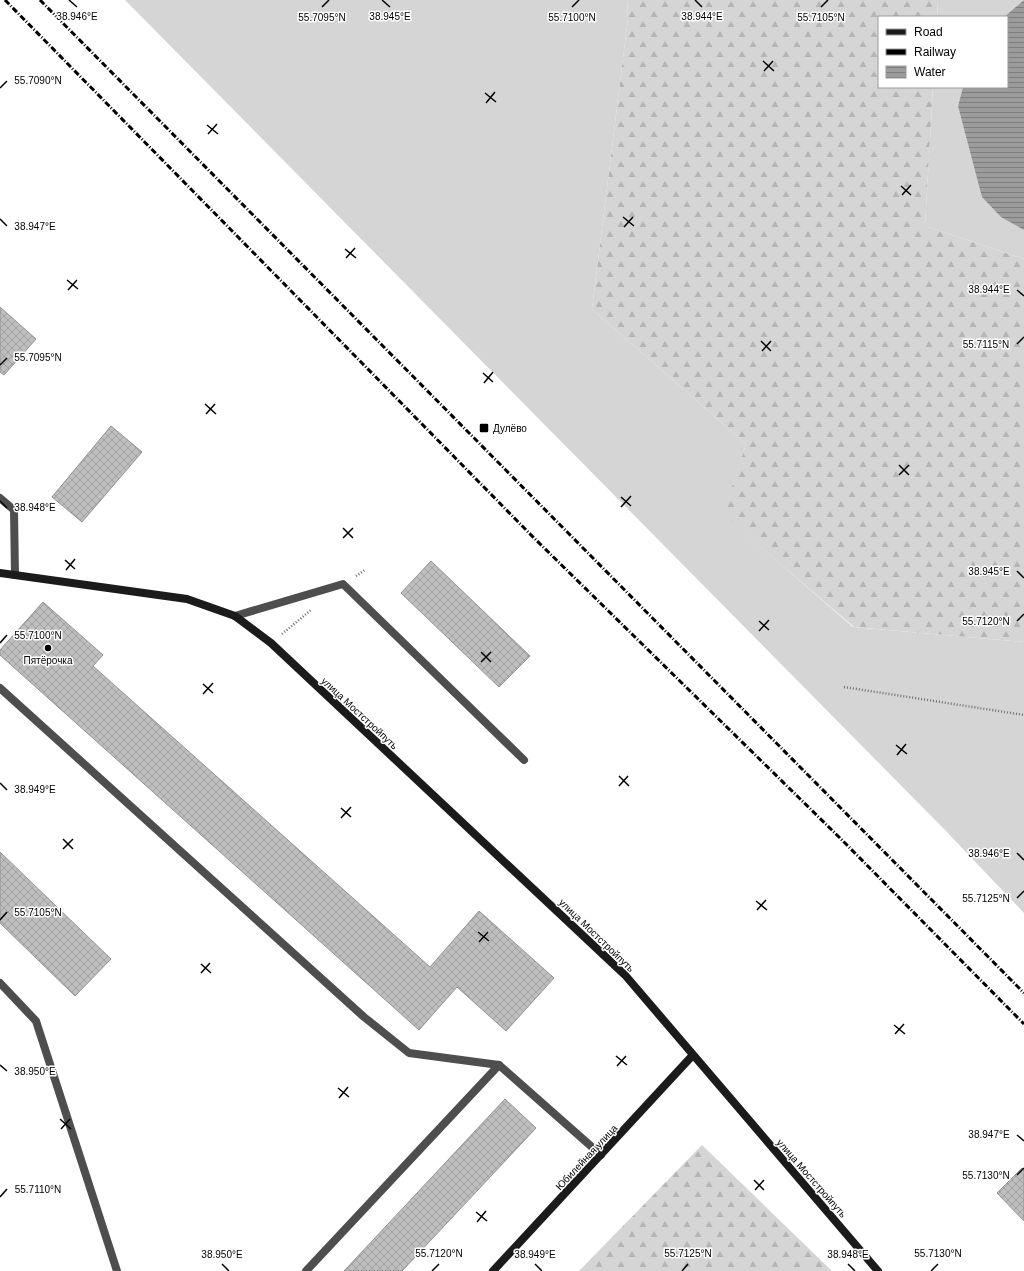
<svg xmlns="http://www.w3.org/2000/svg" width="1024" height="1271" font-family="Helvetica,sans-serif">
  <defs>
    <pattern id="forest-firs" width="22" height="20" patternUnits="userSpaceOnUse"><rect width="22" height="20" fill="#d5d5d5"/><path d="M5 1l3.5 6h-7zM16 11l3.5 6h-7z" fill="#b5b5b5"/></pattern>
    <pattern id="water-rules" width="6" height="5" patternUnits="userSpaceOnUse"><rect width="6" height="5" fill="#9c9c9c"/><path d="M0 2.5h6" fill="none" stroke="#7d7d7d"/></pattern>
    <pattern id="building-cross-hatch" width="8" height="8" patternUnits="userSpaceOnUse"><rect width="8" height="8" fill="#bebebe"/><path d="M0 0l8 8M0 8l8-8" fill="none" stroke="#a2a2a2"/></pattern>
  </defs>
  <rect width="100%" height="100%" fill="#fff"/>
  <g fill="#d5d5d5">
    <polygon points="125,0 627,0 628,18 592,309 746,444 724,515 853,627 1024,642 1024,913 945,830"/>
    <polygon points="938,0 1024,0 1004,17 937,17"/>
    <polygon points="933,87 963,87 958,106 1024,230 1024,259 925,226"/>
  </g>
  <g fill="url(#forest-firs)">
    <polygon points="627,0 938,0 937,17 879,17 879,87 933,87 925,226 1024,259 1024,642 854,627 723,515 746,444 592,309 628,18"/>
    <polygon points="702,1145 832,1271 579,1271"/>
  </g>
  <polygon fill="url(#water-rules)" points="1024,0 1024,230 1001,217 982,197 958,106 963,87 1007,87 1007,17 1004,17"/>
  <g fill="url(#building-cross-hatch)" stroke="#929292">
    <polygon points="0,307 36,339 4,375 0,372"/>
    <polygon points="111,426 142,452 82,522 52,497"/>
    <polygon points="431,561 530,656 499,687 401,593"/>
    <polygon points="43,602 103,655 93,666 430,967 479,911 554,978 506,1031 457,987 419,1030 0,655 0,650"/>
    <polygon points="0,852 111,959 75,996 0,923"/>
    <polygon points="505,1099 536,1128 402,1271 344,1271"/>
    <polygon points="1022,1168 1024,1171 1024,1221 997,1193"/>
  </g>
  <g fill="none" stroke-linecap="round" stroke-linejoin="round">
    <g stroke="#707070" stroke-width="2.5" stroke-dasharray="1 2" stroke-linecap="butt">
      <polyline points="356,576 365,570"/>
      <polyline points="282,634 311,610"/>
      <polyline points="844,687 1024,715"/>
    </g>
    <g stroke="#4e4e4e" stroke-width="8">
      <polyline points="235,616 343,584 524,760"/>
      <polyline points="0,688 364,1017 409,1053 499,1065"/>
      <polyline points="0,983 36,1021 117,1271"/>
      <polyline points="306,1271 499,1065 601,1155"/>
    </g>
    <polyline stroke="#4e4e4e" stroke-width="8" points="0,498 14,510 15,575"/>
    <g stroke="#1b1b1b" stroke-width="8">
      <polyline points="0,573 187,599 235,616 271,643 625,975 878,1271"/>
      <polyline points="493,1271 692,1056"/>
    </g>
    <g stroke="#000" stroke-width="3" stroke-dasharray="6 2 1 2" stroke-linecap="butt">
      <polyline points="5,0 534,538 841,839 1024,1024"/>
      <polyline points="40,0 1024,993"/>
    </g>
  </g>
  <path fill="none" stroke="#000" stroke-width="1.5" d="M69 0 77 7M382 0 390 7M695 0 702 7M322 7 329 0M572 7 579 0M821 7 828 0M763 61 774 71M764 71 773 61M0 88 7 81M485 93 496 102M486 103 495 92M207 125 218 134M208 134 217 124M901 186 911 195M902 195 911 185M623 217 634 226M0 219 7 226M624 227 633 217M345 249 356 258M346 258 355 248M67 280 78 289M68 290 77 280M1017 290 1024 296M761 341 771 351M1017 344 1024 337M762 351 771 341M0 365 7 358M483 373 493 382M484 383 493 372M205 404 216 414M206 414 215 404M899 465 909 475M899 475 909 465M621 497 631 506M0 501 7 508M621 507 631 496M343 528 353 538M343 538 353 528M65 560 75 569M66 570 75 559M1017 571 1024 578M759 621 769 630M1017 621 1024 614M759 631 769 620M0 643 7 635M481 652 491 662M481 662 491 652M203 684 213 693M203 694 213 683M896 745 907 754M897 755 906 744M619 776 629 786M0 783 7 790M619 786 628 776M341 808 351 817M341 818 351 807M63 839 73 849M63 849 73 839M1017 853 1024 860M1017 898 1024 891M756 901 767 910M757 910 766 900M0 920 7 912M478 932 489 941M479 942 488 932M201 964 211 973M201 973 210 963M894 1025 905 1034M895 1034 904 1024M616 1056 627 1065M0 1065 7 1071M617 1066 626 1056M338 1088 349 1097M339 1098 348 1087M60 1119 71 1129M61 1129 70 1119M1017 1135 1024 1141M1017 1175 1024 1168M754 1180 764 1190M755 1190 764 1180M0 1197 7 1189M476 1212 487 1221M477 1222 486 1211M222 1264 229 1271M535 1264 542 1271M848 1264 855 1271M432 1271 439 1264M682 1271 688 1264M931 1271 938 1264"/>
  <g fill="#000" stroke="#fff" stroke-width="1.5">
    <rect x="479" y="423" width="10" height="10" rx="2"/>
    <circle cx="48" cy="648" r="4"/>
  </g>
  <g text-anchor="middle" stroke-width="3" stroke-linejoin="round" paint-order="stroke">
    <g font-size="10" fill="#000" stroke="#fff" text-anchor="start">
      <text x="493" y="432">Дулёво</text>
      <text x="48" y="664" text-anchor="middle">Пятёрочка</text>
    </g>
    <g font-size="10" fill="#000" stroke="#fff">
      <text transform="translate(360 713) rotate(43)" y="4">улица Мостстройпуть</text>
      <text transform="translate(597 935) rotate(44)" y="4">улица Мостстройпуть</text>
      <text transform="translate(586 1157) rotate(-47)" y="4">Юбилейная улица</text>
      <text transform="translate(812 1178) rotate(49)" y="4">улица Мостстройпуть</text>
    </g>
  </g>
  <g font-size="10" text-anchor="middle" fill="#000" stroke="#fff" stroke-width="3" stroke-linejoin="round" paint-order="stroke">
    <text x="77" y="20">38.946°E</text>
    <text x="390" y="20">38.945°E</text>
    <text x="702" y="20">38.944°E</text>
    <text x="322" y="21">55.7095°N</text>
    <text x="572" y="21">55.7100°N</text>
    <text x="821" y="21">55.7105°N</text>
    <text x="38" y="84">55.7090°N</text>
    <text x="35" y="230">38.947°E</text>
    <text x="989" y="293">38.944°E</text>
    <text x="986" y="348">55.7115°N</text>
    <text x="38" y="361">55.7095°N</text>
    <text x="35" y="511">38.948°E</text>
    <text x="989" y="575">38.945°E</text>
    <text x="986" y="625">55.7120°N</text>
    <text x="38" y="639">55.7100°N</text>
    <text x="35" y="793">38.949°E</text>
    <text x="989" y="857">38.946°E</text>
    <text x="986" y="902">55.7125°N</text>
    <text x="38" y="916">55.7105°N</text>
    <text x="35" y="1075">38.950°E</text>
    <text x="989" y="1138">38.947°E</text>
    <text x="986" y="1179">55.7130°N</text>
    <text x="38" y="1193">55.7110°N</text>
    <text x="439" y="1257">55.7120°N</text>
    <text x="688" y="1257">55.7125°N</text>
    <text x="938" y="1257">55.7130°N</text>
    <text x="222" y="1258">38.950°E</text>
    <text x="535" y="1258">38.949°E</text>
    <text x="848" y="1258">38.948°E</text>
  </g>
  <rect x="878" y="16" width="130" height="72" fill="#ffffff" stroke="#999999"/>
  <rect x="886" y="29" width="20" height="6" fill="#1b1b1b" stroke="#999999"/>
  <text x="914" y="36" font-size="12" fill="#000000">Road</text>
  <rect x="886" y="49" width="20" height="6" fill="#000000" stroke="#999999"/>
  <text x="914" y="56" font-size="12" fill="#000000">Railway</text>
  <rect x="886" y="66" width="20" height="12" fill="url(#water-rules)" stroke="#999999"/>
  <text x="914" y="76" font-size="12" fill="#000000">Water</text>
</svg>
